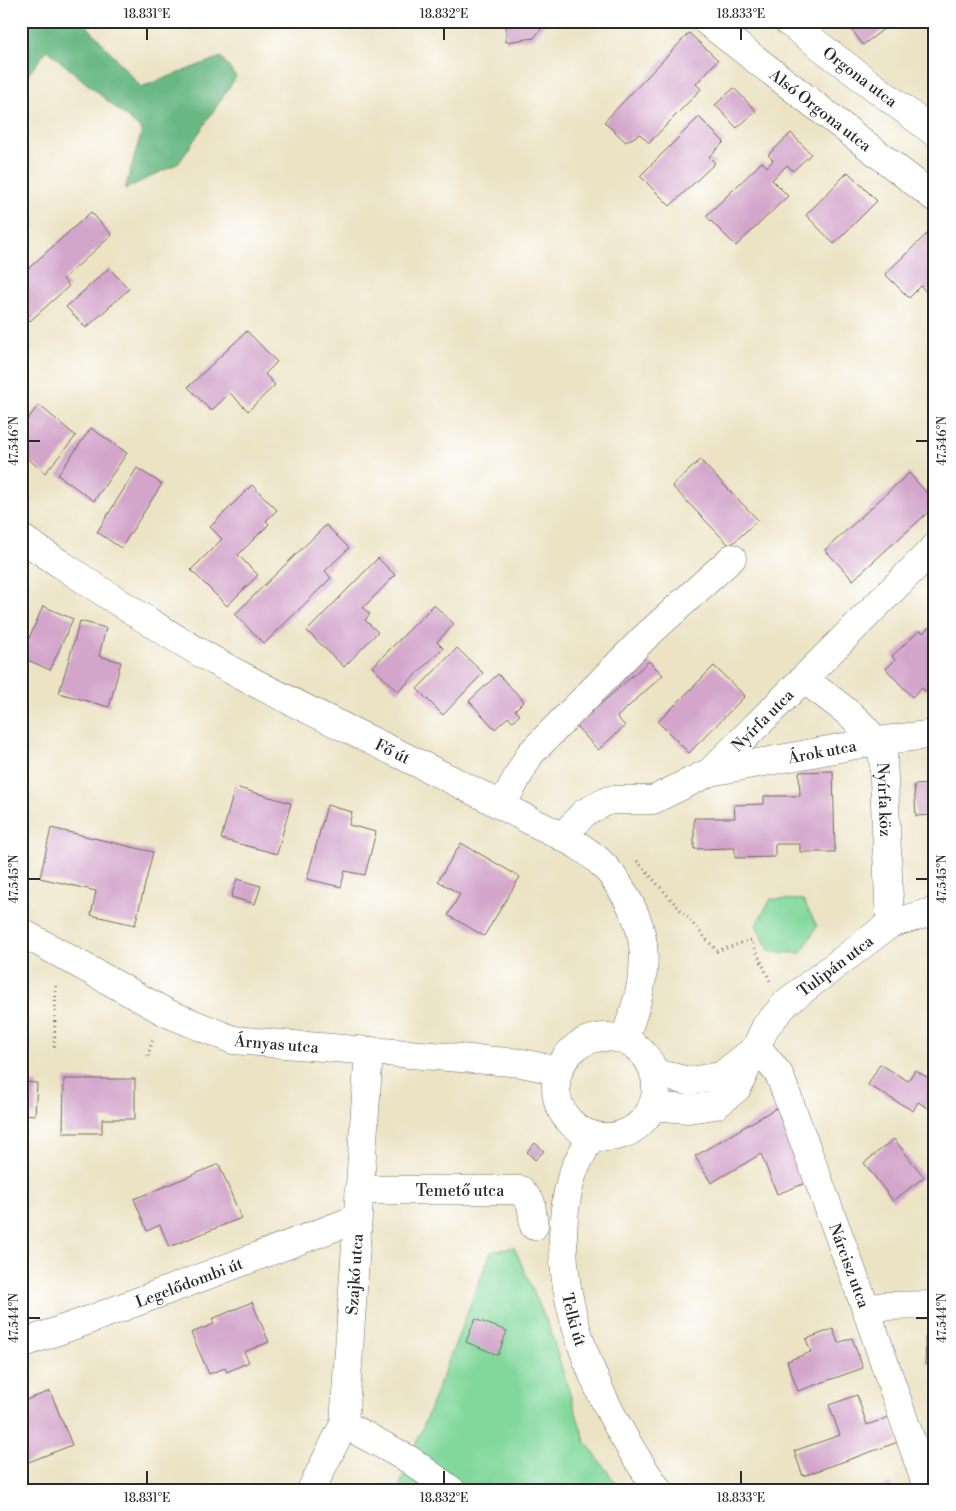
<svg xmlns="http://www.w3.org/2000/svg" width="956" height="1511" font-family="'Libre Bodoni',serif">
  <rect width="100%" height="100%" fill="#fff"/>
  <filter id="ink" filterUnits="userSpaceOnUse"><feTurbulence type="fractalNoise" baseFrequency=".02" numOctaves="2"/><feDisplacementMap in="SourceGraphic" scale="10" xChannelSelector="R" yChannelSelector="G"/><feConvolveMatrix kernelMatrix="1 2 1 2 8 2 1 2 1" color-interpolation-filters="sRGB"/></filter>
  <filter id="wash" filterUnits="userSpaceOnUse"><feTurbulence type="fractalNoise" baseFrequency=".0096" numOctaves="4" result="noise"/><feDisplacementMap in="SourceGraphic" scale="20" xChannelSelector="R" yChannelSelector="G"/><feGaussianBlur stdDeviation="1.12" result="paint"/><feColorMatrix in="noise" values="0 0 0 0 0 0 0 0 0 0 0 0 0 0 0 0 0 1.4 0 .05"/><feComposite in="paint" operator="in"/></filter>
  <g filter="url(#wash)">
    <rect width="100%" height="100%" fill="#ece3c4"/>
    <g fill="#82d89c" stroke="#568264">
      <polygon points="771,899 803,900 817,926 801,953 770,952 756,925"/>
      <polygon points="514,1247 549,1327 585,1441 621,1490 398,1490 491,1252"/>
    </g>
    <polygon fill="#69b884" stroke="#4a7258" points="21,21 83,21 141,87 221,57 236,77 179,163 125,189 142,130 47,50 21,84"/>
    <g id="blocks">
      <g fill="#d3a5cb">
        <polygon points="506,21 547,21 534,38 506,42"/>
        <polygon points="845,21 894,21 863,45"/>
        <polygon points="689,33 718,60 696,84 701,89 649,143 640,134 626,142 604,122"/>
        <polygon points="734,88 756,111 737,128 715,105"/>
        <polygon points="699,117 724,142 709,157 715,163 670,206 640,176"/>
        <polygon points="791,133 811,154 793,171 787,165 772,180 788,196 736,246 706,216 762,162 767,167 773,160 768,155"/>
        <polygon points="848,172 877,201 834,244 806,215"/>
        <polygon points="91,212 112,235 63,279 69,286 30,321 21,312 21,275"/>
        <polygon points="930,231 935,236 935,284 926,292 921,286 909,298 885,274"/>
        <polygon points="109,268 129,289 86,328 66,307"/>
        <polygon points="247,331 277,362 265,374 275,385 248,411 230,393 211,411 188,387"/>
        <polygon points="39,405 76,436 45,473 21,453 21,427"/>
        <polygon points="91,428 127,453 94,501 58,475"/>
        <polygon points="700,460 758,520 730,546 672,486"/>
        <polygon points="137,468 162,484 121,548 97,532"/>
        <polygon points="909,473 935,502 935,506 853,580 825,550"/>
        <polygon points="252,485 277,510 266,521 269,524 238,555 258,575 227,606 191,570 222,539 210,527"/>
        <polygon points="326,525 349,548 325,571 331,578 264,644 235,614"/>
        <polygon points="378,558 395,575 363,608 370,614 365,620 378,632 344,667 307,631"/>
        <polygon points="434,605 454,624 437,642 443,648 398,692 372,667"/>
        <polygon points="43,606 73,619 50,670 21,657"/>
        <polygon points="80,621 106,628 99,656 121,662 109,707 59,693"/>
        <polygon points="931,625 935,629 935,682 925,691 922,688 912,697 886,669 895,660 892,656 920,630 923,633"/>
        <polygon points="457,648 483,673 443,715 417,689"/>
        <polygon points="649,661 663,675 617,717 625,726 598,750 576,726"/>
        <polygon points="714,666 745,696 689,753 658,722"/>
        <polygon points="498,674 524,701 515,710 520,715 513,721 508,717 495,729 469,701"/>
        <polygon points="833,771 835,852 800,852 800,844 775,844 775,857 735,858 735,848 694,849 694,818 735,818 734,805 764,804 764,796 800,796 799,772"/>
        <polygon points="935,784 935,815 916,816 914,785"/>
        <polygon points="235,787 291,803 277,854 221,839"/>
        <polygon points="327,805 352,812 349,825 376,832 365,875 345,871 341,887 307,879"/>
        <polygon points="51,828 153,852 135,925 91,915 96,891 40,878"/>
        <polygon points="461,843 520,877 484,936 448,915 460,894 438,881"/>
        <polygon points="237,879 261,886 255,904 231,897"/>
        <polygon points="880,1064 908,1081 915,1070 935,1082 935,1112 918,1102 913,1111 868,1085"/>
        <polygon points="64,1079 135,1079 135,1119 102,1119 102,1133 63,1133"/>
        <polygon points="21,1082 37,1083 35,1115 21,1114"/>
        <polygon points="778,1107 806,1183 777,1194 761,1154 711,1183 695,1156"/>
        <polygon points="894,1139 924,1177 893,1201 864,1163"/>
        <polygon points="535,1143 544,1151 535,1160 527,1152"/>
        <polygon points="219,1164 241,1218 169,1247 160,1225 147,1231 134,1199"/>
        <polygon points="252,1302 269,1342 244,1352 249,1362 227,1372 225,1368 209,1374 191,1333 214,1324 212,1319"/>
        <polygon points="475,1319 507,1331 498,1355 466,1342"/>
        <polygon points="833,1329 838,1343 852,1338 863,1368 798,1391 787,1361 811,1352 806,1339"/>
        <polygon points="925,1337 935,1337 935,1364 926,1364"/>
        <polygon points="50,1391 72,1445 21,1465 21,1402"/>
        <polygon points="857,1395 867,1425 889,1417 898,1442 803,1476 794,1451 840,1435 829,1405"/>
        <polygon points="890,1484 892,1490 875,1490"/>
      </g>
    </g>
  </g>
  <g filter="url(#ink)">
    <use href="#blocks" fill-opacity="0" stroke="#6f6b61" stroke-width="1"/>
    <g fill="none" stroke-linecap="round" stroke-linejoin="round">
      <defs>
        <g id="minor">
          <path id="s1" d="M706 21 935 198"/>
          <path id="s2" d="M787 21 935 133"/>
          <path id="s3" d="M805 680C832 701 869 723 883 755L890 924"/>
          <path id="s4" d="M710 772 877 741 935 734"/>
          <polyline points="502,805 530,754 644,638 732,558"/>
          <path id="s5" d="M562 837 584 813 609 800H653L710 772 935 547"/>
          <path id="s6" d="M21 932 167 1013 233 1040 522 1063 558 1071"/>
          <path id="s7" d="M757 1047 779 1074 866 1309 928 1490"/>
          <polyline points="654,1073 689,1081 721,1076 750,1053"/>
          <path id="s8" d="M652 1106 688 1109 716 1105 737 1088 766 1026 787 1002 890 924 935 911"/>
          <path id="s9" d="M359 1190H521L531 1203 534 1226"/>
          <polyline points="866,1309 884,1306 935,1305"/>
          <path id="s10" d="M21 1344 89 1320 356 1219"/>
          <polyline points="344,1424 410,1460 451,1490"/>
          <path id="s11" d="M311 1490 344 1424 369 1051"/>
        </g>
        <g id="major">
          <path id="s12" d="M21 538C93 585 165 635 240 675 334 725 432 767 525 818 554 833 591 847 611 874 656 935 649 972 624 1040"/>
          <circle cx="606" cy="1087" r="50"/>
          <path id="s13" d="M592 1135C585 1149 575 1164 571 1179 542 1286 597 1404 658 1490"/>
        </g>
      </defs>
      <use href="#minor" stroke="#6f6b61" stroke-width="29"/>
      <use href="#major" stroke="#6f6b61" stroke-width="29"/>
      <g stroke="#6f6b61" stroke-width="3" stroke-dasharray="1 4" stroke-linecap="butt">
        <polyline points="637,861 717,951 751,940 770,981"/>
        <polyline points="54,1047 56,983"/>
        <polyline points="148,1056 153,1037"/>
      </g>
      <use href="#minor" stroke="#fff" stroke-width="28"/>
      <use href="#major" stroke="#fff" stroke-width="28"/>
    </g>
  </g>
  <path fill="none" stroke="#2b2b2b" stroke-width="2" d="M147 28V40M444 28V40M741 28V40M28 441H40M916 441H928M28 879H40M916 879H928M28 1318H40M916 1318H928M147 1471V1484M444 1471V1484M741 1471V1484"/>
  <g text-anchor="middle" stroke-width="5" stroke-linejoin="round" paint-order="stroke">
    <g font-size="16" fill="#2b2b2b" stroke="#fff">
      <text dy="6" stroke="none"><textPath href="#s2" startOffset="92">Orgona utca</textPath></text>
      <text dy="6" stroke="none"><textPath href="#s1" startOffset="145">Alsó Orgona utca</textPath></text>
      <text dy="6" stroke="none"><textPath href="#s5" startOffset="242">Nyírfa utca</textPath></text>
      <text dy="6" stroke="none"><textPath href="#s4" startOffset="114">Árok utca</textPath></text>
      <text dy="6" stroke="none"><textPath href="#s12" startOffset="429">Fő út</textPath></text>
      <text dy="6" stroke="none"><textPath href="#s3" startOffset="154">Nyírfa köz</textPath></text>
      <text dy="6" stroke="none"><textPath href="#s8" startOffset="252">Tulipán utca</textPath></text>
      <text dy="6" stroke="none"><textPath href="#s6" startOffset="282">Árnyas utca</textPath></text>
      <text dy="6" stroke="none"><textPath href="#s9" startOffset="101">Temető utca</textPath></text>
      <text dy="6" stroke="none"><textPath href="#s7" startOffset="239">Nárcisz utca</textPath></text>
      <text dy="6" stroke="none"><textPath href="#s11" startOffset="224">Szajkó utca</textPath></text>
      <text dy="6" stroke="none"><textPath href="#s10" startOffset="179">Legelődombi út</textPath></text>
      <text dy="6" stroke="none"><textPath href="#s13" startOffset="191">Telki út</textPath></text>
    </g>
  </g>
  <rect width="956" height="1511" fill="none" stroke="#fff" stroke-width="55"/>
  <rect x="28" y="28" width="900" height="1456" fill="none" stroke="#2b2b2b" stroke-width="2"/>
  <g font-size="12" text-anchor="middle" fill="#2b2b2b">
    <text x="147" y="18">18.831°E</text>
    <text x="444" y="18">18.832°E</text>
    <text x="741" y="18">18.833°E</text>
    <text transform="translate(14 441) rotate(-90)" y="4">47.546°N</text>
    <text transform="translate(942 441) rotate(-90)" y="4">47.546°N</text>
    <text transform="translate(14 879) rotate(-90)" y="4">47.545°N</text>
    <text transform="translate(942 879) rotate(-90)" y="4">47.545°N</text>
    <text transform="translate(14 1318) rotate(-90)" y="4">47.544°N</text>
    <text transform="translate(942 1318) rotate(-90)" y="4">47.544°N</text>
    <text x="147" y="1502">18.831°E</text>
    <text x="444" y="1502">18.832°E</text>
    <text x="741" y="1502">18.833°E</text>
  </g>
</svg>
